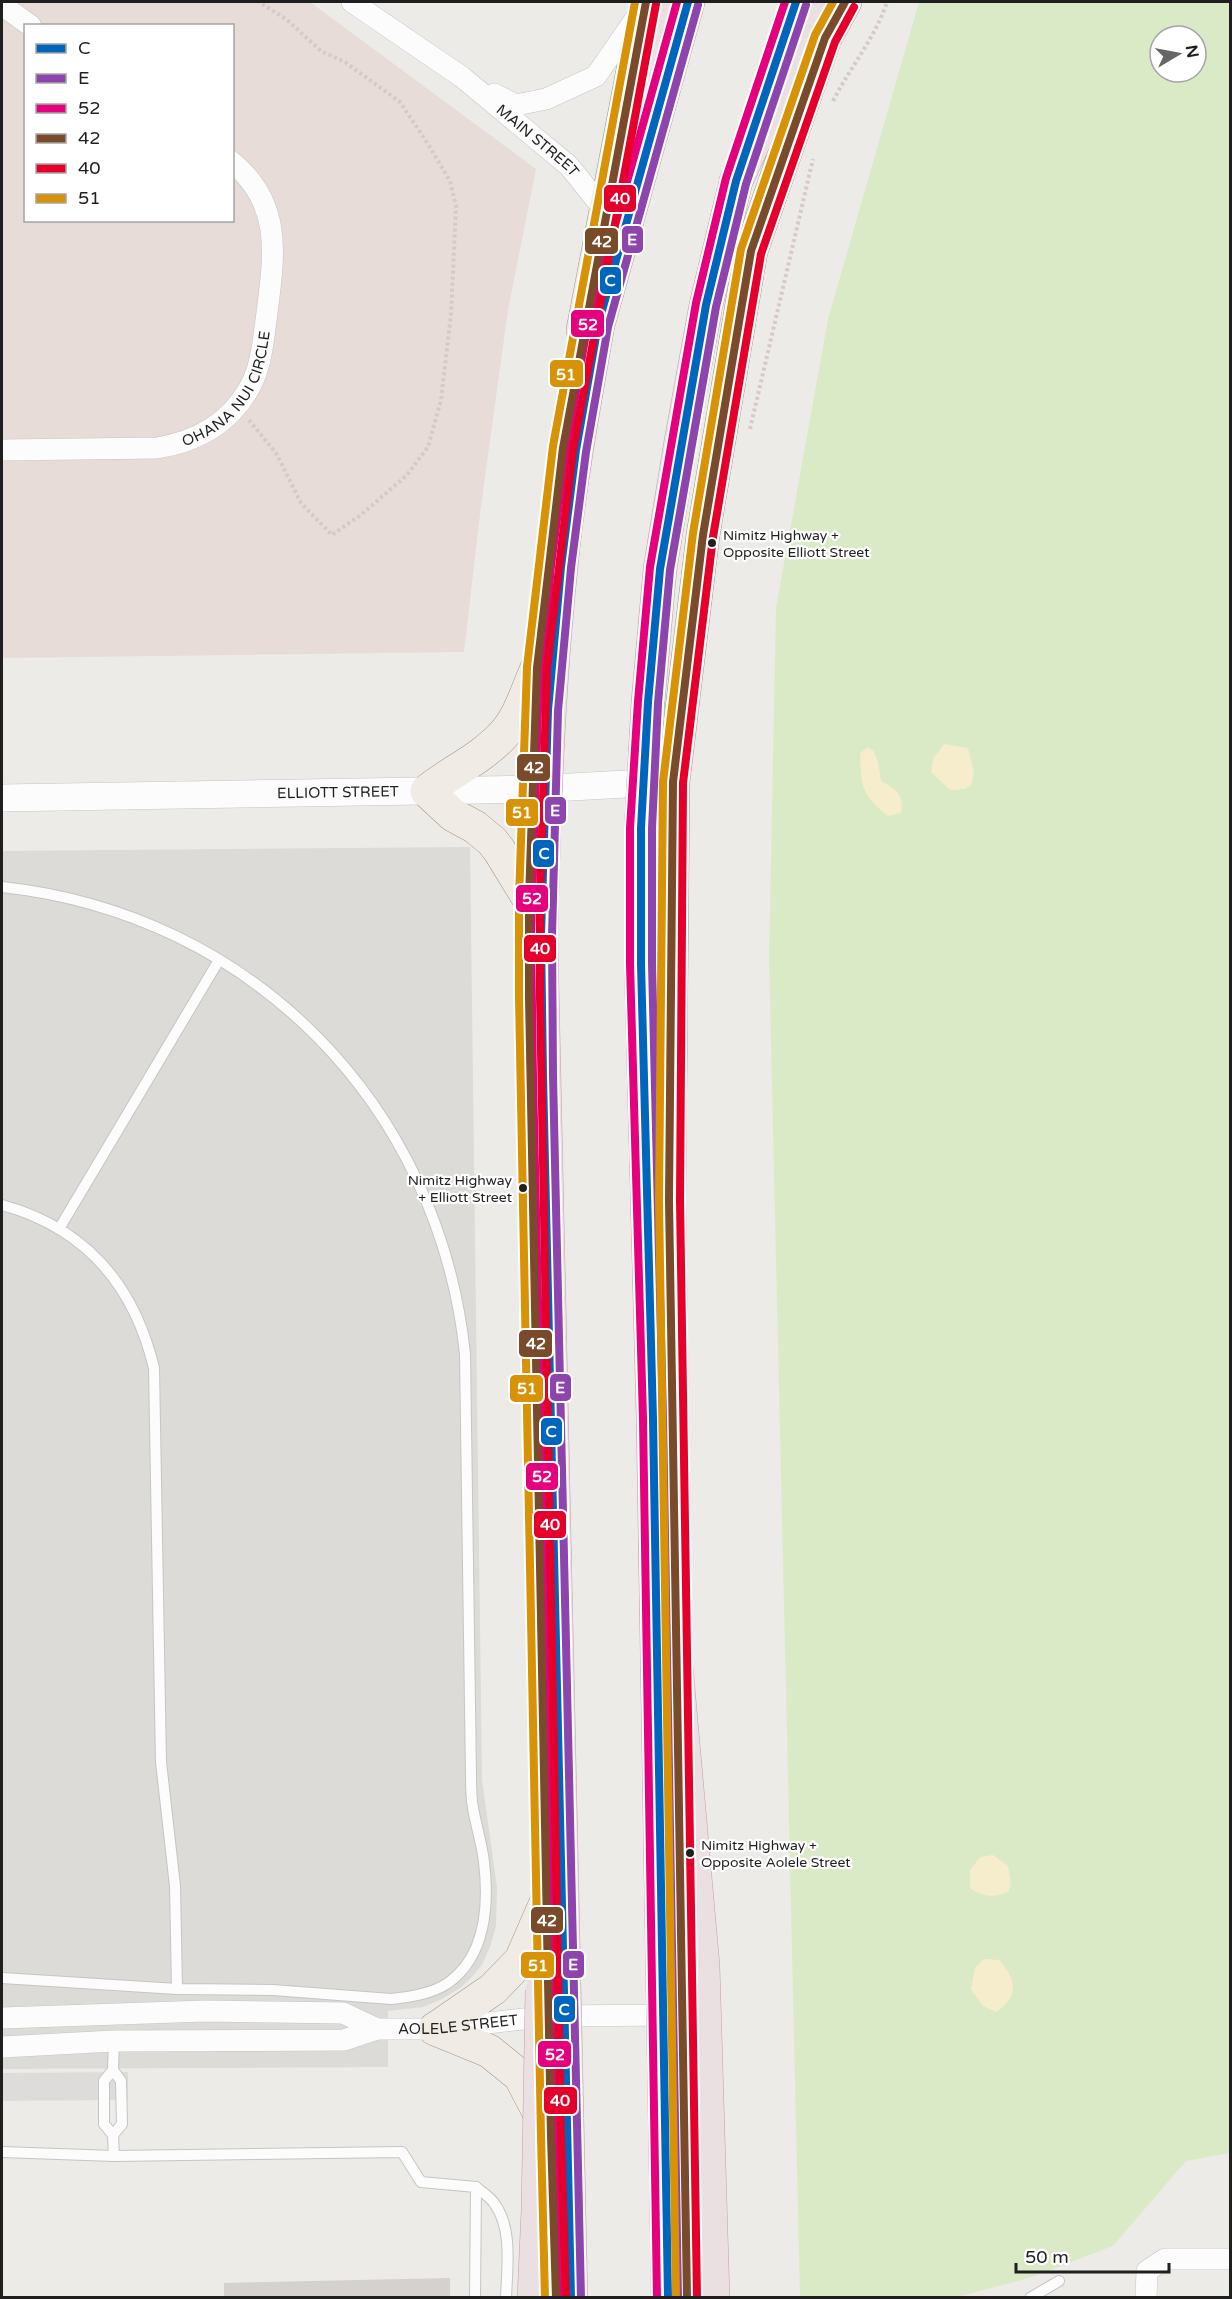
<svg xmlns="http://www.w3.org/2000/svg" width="1232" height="2299" font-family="'Varela Round',sans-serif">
  <rect width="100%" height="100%" fill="#edebe8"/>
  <path fill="#e7dcd8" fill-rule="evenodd" d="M2 2H310L536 169 508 310 481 506 464 652 2 658ZM26 26H232V220H26Z"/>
  <polygon fill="#dddbd7" points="470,847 482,1780 497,1887 496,1926 490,1947 482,1965 471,1978 460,1988 442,1999 423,2007 388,2011 388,2067 2,2069 2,851"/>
  <path fill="#daeac7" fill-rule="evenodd" d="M919 2H1230V2153L1186 2161 1113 2246 1029 2278 957 2297 800 2298 769 957 776 608 828 319ZM1160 36H1196V72H1160Z"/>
  <g fill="#f6edcc">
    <polygon points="944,744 968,748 974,773 971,785 965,789 950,790 931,772 933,759"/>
    <path d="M868 747 873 750 878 762 881 781C897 790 904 794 901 813L888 816C861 795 861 785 860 753Z"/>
    <path d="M993 1855 1008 1866 1011 1884 1008 1892C993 1898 983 1897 970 1888V1870L980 1857Z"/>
    <path d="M984 1959 999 1960C1016 1979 1020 1996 996 2012L983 2006 971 1989 975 1968Z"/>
  </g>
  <polygon fill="#dddcdb" points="128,2072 128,2100 2,2101 2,2073"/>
  <polygon fill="#d4d1cf" points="450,2278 450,2298 224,2298 224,2283"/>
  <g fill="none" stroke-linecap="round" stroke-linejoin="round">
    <defs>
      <g id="service">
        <path d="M2 887C252 914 439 1105 465 1354L471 1776C471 1786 471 1797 473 1808 476 1826 482 1844 484 1862 489 1904 486 1956 448 1983 432 1994 409 1997 391 1999L273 1990 177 1989 2 1978"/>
        <path d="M2 1205C86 1228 134 1285 154 1368L161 1762 175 1886 177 1989"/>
        <polyline points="59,1229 219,960"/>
        <polyline points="113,2070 104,2081 104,2124 113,2135 114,2156"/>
        <polyline points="113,2135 122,2124 121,2081 113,2070 114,2041"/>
        <polyline points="2,2152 114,2156 402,2152 421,2182 476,2187 475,2298"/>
        <path d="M476 2187C482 2192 490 2197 494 2203 513 2228 507 2268 506 2298"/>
        <polyline points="1030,2298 1059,2281"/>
      </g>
      <g id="minor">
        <path id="s1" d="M352 2 462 77 569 166 606 212"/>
        <polyline points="2,5 31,26"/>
        <polyline points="494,94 516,105 546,99 596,76 645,5"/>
        <path id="s2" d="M2 450 157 448C194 442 227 425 247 392 262 368 263 341 267 313 274 256 283 204 232 162"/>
        <polyline points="2,2018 205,2011 343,2013 377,2029"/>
        <path id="s3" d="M2 2047 114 2041 344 2040 377 2029H435L550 2016 676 2015"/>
        <polyline points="1146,2298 1147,2271 1165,2259 1230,2259"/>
      </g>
      <g id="tertiary">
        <path id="s4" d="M2 798 534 789 663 782"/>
      </g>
      <g id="primary">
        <polyline points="583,330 639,39"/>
        <path d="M529 899 499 850 492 841 475 827 453 815 427 791C451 772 482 758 503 735 520 717 527 690 537 668"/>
        <polyline points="676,1692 669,1200 673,782 703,535 751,251 825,38 845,2"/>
        <polyline points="678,1831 687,2298"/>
        <polyline points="435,2029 493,1989 521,1960 548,1898"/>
        <polyline points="435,2029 489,2051 520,2076 545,2124"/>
      </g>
      <g id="motorway">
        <polyline points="646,76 661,2"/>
        <polyline points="736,181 818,2"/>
        <polyline points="598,325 688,2"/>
      </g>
    </defs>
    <use href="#service" stroke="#c6c5c4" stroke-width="12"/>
    <use href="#minor" stroke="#c6c5c4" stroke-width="22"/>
    <use href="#tertiary" stroke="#c6c5c4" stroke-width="28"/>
    <use href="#primary" stroke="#a39884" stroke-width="34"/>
    <use href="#motorway" stroke="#c29faa" stroke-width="34"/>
    <g stroke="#d6c9c7" stroke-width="4" stroke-dasharray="3 3" stroke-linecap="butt">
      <path d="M833 101C851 66 875 38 887 2"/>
      <polyline points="249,420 276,453 301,503 332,535 362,514 407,475 428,447 441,400 451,315 456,206 450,181 428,144 400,102 345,62 321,51 286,19 259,2"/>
      <polyline points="750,429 813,159"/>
    </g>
    <use href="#service" stroke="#fcfcfc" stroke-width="10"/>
    <use href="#minor" stroke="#fcfcfc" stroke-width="21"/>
    <use href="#tertiary" stroke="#fcfcfc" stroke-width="27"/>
    <use href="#primary" stroke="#f0ece5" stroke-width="33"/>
    <use href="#motorway" stroke="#eadfe1" stroke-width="33"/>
    <defs>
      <g id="motorway-bridge">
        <polyline points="676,1665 703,1966 713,2298"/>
        <polyline points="534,2298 538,2210 542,1990"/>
        <path d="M571 2298 541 936C544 813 548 690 561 568 569 486 584 405 598 325"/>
        <polyline points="668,2298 653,1419 641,964 641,828 648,702 660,569 681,441 706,305 736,181"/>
      </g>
    </defs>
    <use href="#motorway-bridge" stroke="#c29faa" stroke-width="34" stroke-linecap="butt"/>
    <use href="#motorway-bridge" stroke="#eadfe1" stroke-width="33"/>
    <defs>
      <g id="bus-1">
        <polyline points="571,2298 543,1076 541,936 548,710 561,567 576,450 598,325 688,2"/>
        <polyline points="668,2298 653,1419 641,964 641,828 648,702 660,569 706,305 736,181 796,2"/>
      </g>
      <g id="bus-2">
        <polyline points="581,2298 553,1076 552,936 558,711 571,568 586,452 608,327 698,5"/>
        <polyline points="678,2298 663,1419 652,964 652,828 658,703 670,570 716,307 746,184 806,5"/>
      </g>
      <g id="bus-3">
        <polyline points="560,2298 533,1076 531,936 538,710 551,566 566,449 588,322 677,2"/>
        <polyline points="657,2298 643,1419 630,964 630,828 638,701 650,567 696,303 726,178 785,2"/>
      </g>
      <g id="bus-4">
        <polyline points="556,2298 551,2136 529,997 529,899 537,668 563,448 646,2"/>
        <polyline points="687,2298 669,1200 673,782 703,535 751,251 825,38 845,2"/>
      </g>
      <g id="bus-5">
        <polyline points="566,2298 561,2136 540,997 540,899 547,669 573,450 656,4"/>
        <polyline points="697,2298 680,1200 683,783 713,537 761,254 835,42 854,7"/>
      </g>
      <g id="bus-6">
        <polyline points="545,2298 541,2136 519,997 519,899 527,667 553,446 635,2"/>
        <polyline points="676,2298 659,1200 663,782 693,533 741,249 815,35 833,2"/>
      </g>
    </defs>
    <use href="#bus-1" stroke="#fff" stroke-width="12"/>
    <use href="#bus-2" stroke="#fff" stroke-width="12"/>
    <use href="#bus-3" stroke="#fff" stroke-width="12"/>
    <use href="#bus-4" stroke="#fff" stroke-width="12"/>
    <use href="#bus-5" stroke="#fff" stroke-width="12"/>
    <use href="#bus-6" stroke="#fff" stroke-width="12"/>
    <use href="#bus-1" stroke="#0065bd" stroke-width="8"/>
    <use href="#bus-2" stroke="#8e44ad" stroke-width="8"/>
    <use href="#bus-3" stroke="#e5007d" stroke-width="8"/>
    <use href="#bus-4" stroke="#7a4b2a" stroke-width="8"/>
    <use href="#bus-5" stroke="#e4002b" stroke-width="8"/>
    <use href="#bus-6" stroke="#d79205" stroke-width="8"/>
  </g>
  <g fill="#1f1f1f" stroke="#fff" stroke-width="2">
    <circle cx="712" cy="543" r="5"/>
    <circle cx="523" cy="1188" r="5"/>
    <circle cx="690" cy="1853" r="5"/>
  </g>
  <g text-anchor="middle" stroke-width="4.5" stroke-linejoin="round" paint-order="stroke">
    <g font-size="14" fill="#1f1f1f" stroke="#fff" text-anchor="start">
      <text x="723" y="540">Nimitz Highway +<tspan x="723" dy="17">Opposite Elliott Street</tspan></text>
      <text x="512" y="1185" text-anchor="end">Nimitz Highway<tspan x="512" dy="17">+ Elliott Street</tspan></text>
      <text x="701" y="1850">Nimitz Highway +<tspan x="701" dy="17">Opposite Aolele Street</tspan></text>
    </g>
    <g font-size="15" fill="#1f1f1f" stroke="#fff">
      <text dy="5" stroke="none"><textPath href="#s1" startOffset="232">MAIN STREET</textPath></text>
      <text dy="5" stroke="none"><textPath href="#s2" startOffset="255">OHANA NUI CIRCLE</textPath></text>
      <text dy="5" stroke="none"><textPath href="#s4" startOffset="336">ELLIOTT STREET</textPath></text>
      <text dy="5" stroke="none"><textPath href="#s3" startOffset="458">AOLELE STREET</textPath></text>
    </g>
  </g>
  <g stroke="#fff" stroke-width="2">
    <rect x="603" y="184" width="34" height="29" rx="6" fill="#e4002b"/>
    <rect x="621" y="225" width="23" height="29" rx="6" fill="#8e44ad"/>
    <rect x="584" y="227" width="35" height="28" rx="6" fill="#7a4b2a"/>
    <rect x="599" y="266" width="23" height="29" rx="6" fill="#0065bd"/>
    <rect x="570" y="309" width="35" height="29" rx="6" fill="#e5007d"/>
    <rect x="549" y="359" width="35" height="29" rx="6" fill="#d79205"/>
    <rect x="516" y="753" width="35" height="29" rx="6" fill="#7a4b2a"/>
    <rect x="544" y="796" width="23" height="29" rx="6" fill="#8e44ad"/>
    <rect x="505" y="798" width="34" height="29" rx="6" fill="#d79205"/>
    <rect x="532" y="839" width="23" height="29" rx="6" fill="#0065bd"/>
    <rect x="515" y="884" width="34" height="29" rx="6" fill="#e5007d"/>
    <rect x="523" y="934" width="34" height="29" rx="6" fill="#e4002b"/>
    <rect x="518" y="1329" width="35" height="29" rx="6" fill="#7a4b2a"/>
    <rect x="549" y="1373" width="23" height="29" rx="6" fill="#8e44ad"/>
    <rect x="509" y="1374" width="35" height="29" rx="6" fill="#d79205"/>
    <rect x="540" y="1417" width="23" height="29" rx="6" fill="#0065bd"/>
    <rect x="525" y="1462" width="34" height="29" rx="6" fill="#e5007d"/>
    <rect x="533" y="1510" width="34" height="29" rx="6" fill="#e4002b"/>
    <rect x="530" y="1906" width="34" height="28" rx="6" fill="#7a4b2a"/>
    <rect x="562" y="1950" width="23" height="29" rx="6" fill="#8e44ad"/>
    <rect x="520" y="1951" width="35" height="28" rx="6" fill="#d79205"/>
    <rect x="553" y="1995" width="23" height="28" rx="6" fill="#0065bd"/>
    <rect x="537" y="2040" width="35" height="28" rx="6" fill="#e5007d"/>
    <rect x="543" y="2086" width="35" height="29" rx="6" fill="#e4002b"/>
  </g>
  <g font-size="16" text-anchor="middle" font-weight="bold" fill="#fff">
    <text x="620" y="204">40</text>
    <text x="632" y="245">E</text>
    <text x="602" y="247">42</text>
    <text x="610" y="286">C</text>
    <text x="588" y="330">52</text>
    <text x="566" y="380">51</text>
    <text x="534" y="773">42</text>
    <text x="555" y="816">E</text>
    <text x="522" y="818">51</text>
    <text x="544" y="859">C</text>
    <text x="532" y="904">52</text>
    <text x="540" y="954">40</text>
    <text x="536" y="1349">42</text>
    <text x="560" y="1393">E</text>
    <text x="527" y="1394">51</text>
    <text x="551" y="1437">C</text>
    <text x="542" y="1482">52</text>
    <text x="550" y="1530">40</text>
    <text x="547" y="1926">42</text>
    <text x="573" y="1970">E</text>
    <text x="538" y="1971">51</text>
    <text x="564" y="2015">C</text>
    <text x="555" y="2060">52</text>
    <text x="560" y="2106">40</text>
  </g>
  <rect width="1232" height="2299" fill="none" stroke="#1f1f1f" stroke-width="6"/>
  <rect x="24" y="24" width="210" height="198" fill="#ffffff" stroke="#a5a5a5" stroke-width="1.5"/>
  <rect x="36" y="44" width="30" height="9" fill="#0065bd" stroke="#a5a5a5" stroke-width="1.5"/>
  <text x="78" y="54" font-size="18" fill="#1f1f1f">C</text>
  <rect x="36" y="74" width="30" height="9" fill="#8e44ad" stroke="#a5a5a5" stroke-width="1.5"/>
  <text x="78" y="84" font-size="18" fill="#1f1f1f">E</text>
  <rect x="36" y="104" width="30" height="9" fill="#e5007d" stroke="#a5a5a5" stroke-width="1.5"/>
  <text x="78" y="114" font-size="18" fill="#1f1f1f">52</text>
  <rect x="36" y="134" width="30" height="9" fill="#7a4b2a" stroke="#a5a5a5" stroke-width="1.5"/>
  <text x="78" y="144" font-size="18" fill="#1f1f1f">42</text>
  <rect x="36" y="164" width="30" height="9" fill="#e4002b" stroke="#a5a5a5" stroke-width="1.5"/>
  <text x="78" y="174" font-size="18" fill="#1f1f1f">40</text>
  <rect x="36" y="194" width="30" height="9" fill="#d79205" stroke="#a5a5a5" stroke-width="1.5"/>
  <text x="78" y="204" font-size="18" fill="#1f1f1f">51</text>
  <g transform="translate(1178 54) rotate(80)"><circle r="28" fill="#ffffff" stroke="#a5a5a5" stroke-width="1.5"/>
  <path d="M0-4.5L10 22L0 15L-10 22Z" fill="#676665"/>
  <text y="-9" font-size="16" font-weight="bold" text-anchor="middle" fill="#1f1f1f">N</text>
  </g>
  <path d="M1016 2263v9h153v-9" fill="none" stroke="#1f1f1f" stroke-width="3"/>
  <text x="1025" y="2263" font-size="18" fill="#1f1f1f" stroke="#ffffff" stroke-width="4.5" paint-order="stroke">50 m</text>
</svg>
